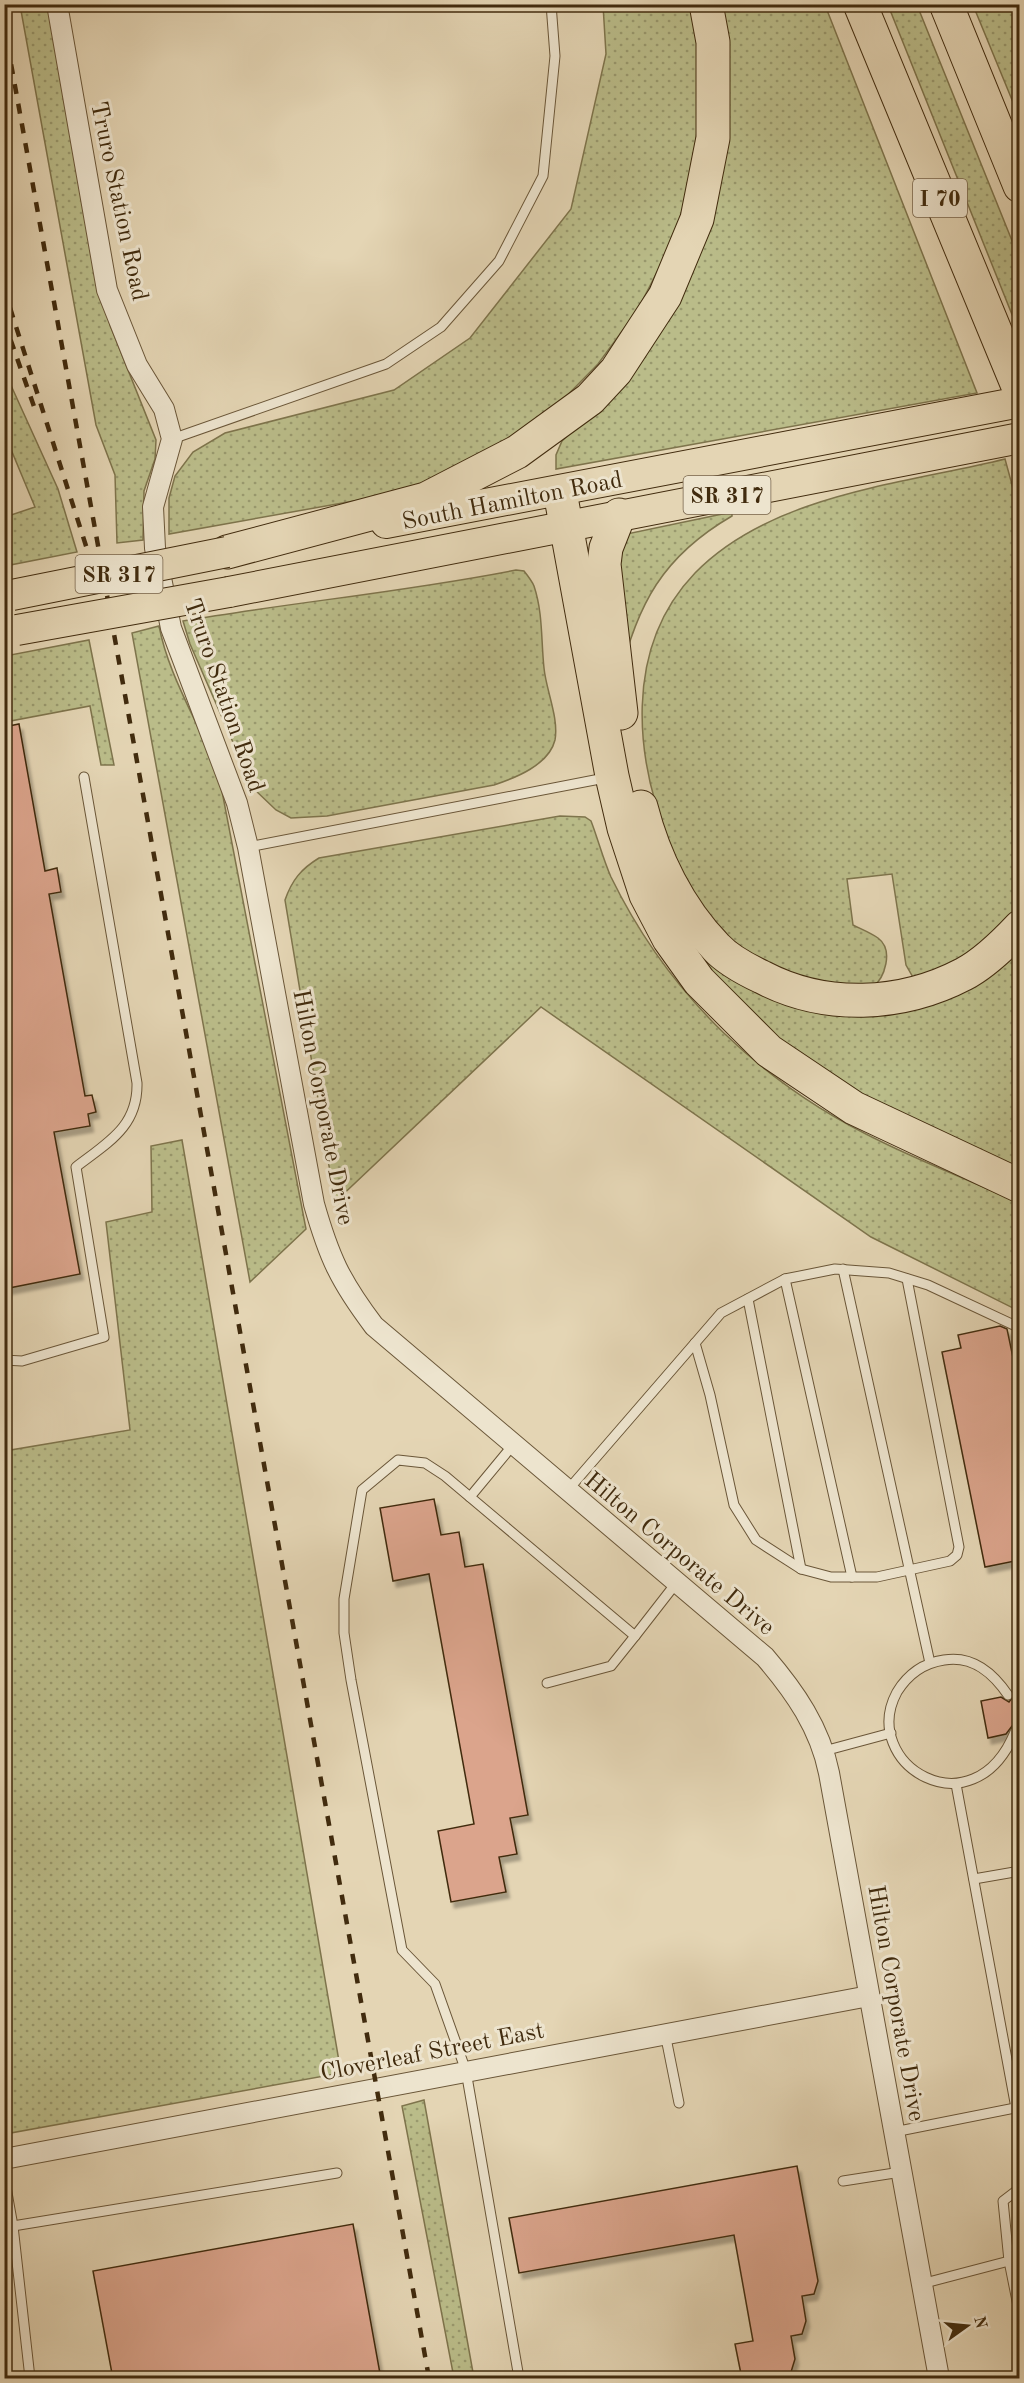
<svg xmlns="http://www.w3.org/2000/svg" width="1024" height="2383" font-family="'Old Standard TT',serif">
  <defs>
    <pattern id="grass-dots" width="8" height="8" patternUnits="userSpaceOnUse" patternTransform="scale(1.5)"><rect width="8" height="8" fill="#babc89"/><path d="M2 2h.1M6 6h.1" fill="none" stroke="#99996e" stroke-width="1.8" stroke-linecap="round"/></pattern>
    <filter id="shadow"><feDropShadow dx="3.5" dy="6" stdDeviation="1.5" flood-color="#0004"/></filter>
  </defs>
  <rect width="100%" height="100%" fill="#e4d5b4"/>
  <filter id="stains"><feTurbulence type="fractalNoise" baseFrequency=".00333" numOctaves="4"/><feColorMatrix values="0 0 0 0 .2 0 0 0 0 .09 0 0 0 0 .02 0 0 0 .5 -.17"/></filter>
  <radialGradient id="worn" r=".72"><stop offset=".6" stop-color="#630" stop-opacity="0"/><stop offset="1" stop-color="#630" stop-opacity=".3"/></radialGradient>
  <g fill="url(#grass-dots)" stroke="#7e744c" stroke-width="1.5">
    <polygon points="20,5 52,5 110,325 156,440 155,459 144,491 143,540 117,543 115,475 96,425"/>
    <polygon points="603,5 693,5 699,52 699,116 690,185 673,241 637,311 598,364 546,417 514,443 404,492 169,534 169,498 175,476 193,452 225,433 394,390 470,338 571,209 606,54"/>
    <polygon points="720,5 825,5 977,393 556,469 556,455 562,441 607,396 685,274"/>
    <polygon points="888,5 917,5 1019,258 1019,332"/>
    <polygon points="973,5 1019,5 1019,118 1017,112"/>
    <polygon points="4,370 58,489 77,552 5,566 5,517 35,507 5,435"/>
    <path d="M1005 459 1020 514 1019 910 996 934 967 957 914 979 906 965 892 874 847 879 853 925C861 929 871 933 878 938 894 950 885 978 872 988 825 982 784 981 744 950 707 921 690 891 672 849 634 760 623 648 695 573 772 494 904 484 1005 459Z"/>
    <path d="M732 512V516C663 556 637 604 619 680L617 536Z"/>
    <path d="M516 570 524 571C528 576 532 581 534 586 543 613 541 640 544 668 546 690 559 718 555 740 549 765 515 778 494 785L327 816 291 818 276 810 253 788 190 644 183 621C294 602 405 592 516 570Z"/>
    <path d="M159 626C170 683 205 730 221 786L306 1229 250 1282 132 633Z"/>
    <polygon points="89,640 114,765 101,765 90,706 5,722 5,656"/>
    <path d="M560 816 585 817 591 821C598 839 603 859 611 877 669 996 763 1085 882 1142 927 1164 974 1182 1019 1203V1311L871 1237 541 1007 335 1202 285 900C292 880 301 869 319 858Z"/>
    <polygon points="668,901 815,1008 1019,944 1019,1172 886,1114 794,1057 703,965"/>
    <polygon points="182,1140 341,2073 5,2134 5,1451 130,1430 106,1222 152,1212 151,1146"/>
    <polygon points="424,2100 474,2378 454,2378 402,2106"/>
  </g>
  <g fill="#dba48c" stroke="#412b0e" stroke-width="1.5" filter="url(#shadow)">
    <polygon points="19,724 45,871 57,868 61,892 49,894 85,1096 92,1095 96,1112 88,1114 90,1126 54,1132 80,1274 4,1289 4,727"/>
    <polygon points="1000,1326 1007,1329 1020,1391 1020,1560 985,1567 942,1352 961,1348 958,1335"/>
    <polygon points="434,1499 441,1535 459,1532 465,1567 483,1564 528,1815 510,1818 517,1854 499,1857 506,1892 451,1902 438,1831 474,1824 429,1574 393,1581 380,1508"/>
    <polygon points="1020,1693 1020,1727 1012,1726 1006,1734 988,1738 981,1701 1001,1697 1009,1702 1015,1694"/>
    <polygon points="797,2166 818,2281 814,2294 802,2296 806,2321 802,2334 791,2336 795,2359 791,2372 779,2374 779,2379 742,2379 735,2344 753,2341 734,2235 519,2273 509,2218"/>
    <polygon points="353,2224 381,2379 113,2379 93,2271"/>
  </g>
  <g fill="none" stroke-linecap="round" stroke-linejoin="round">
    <defs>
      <g id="service">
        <polyline points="172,439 386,364 441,327 499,261 543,176 555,56 551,4"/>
        <polyline points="248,847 605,778"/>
        <polyline points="843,1269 930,1663"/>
        <polyline points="785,1279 852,1577"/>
        <polyline points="748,1299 801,1569"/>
        <polyline points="695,1343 710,1395 734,1505 756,1540 801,1569 831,1577 877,1577 950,1561 957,1555 959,1547 907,1279"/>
        <path d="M4 1360 22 1361 104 1337 76 1167C107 1143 138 1127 137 1083L84 777"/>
        <polyline points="567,1491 721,1313 785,1279 835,1269 889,1273 928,1285 1020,1328"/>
        <polyline points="470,1497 513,1445"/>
        <polyline points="547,1683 611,1666 635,1636"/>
        <path d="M1008 1695C993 1673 973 1655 944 1660 924 1663 908 1674 897 1692 858 1764 973 1834 1015 1732"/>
        <polyline points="824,1751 891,1733"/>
        <polyline points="956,1784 1016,2108"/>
        <polyline points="974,1879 1020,1871"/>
        <polyline points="665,2033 679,2103"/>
        <polyline points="894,2132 1020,2107"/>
        <polyline points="4,2176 13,2226 30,2378"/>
        <polyline points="843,2181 901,2172"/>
        <polyline points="13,2226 337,2173"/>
        <polyline points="1020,2260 1009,2261 1020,2316"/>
        <polyline points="921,2284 1009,2261 1003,2201 1020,2188"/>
        <polyline points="519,2378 466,2071 435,1984 402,1950 351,1680 344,1633 344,1599 362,1490 398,1460 425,1463 445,1476 635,1636 677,1582"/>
      </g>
      <g id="minor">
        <path d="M57 4 107 290 137 365 164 409 172 439 153 507 155 548 171 628 237 803 248 847 314 1204C329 1257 340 1281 374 1326L765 1657C795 1692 820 1728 829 1773L939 2378"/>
        <polyline points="4,2159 869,1996"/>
      </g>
      <g id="primary">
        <polyline points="386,523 1020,402"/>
        <polyline points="229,592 1020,438"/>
      </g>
      <g id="motorway">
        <polyline points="860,4 1020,391"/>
        <polyline points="946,4 1020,186"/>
        <polyline points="560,492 612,776 624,828 646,895 669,939 699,981 769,1051 854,1108 1020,1186"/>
        <polyline points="619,515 606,548 604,564 621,713"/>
        <polyline points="227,552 426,499 517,452 590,399 616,371 665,296 697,219 713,138 713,42 706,4"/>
        <path d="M641 807C654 858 679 909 716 947 727 959 747 970 762 977 825 1010 901 1007 964 974 985 963 1004 944 1020 927"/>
      </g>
    </defs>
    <use href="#service" stroke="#6a5638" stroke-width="11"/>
    <use href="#minor" stroke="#6a5638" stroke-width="22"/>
    <use href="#primary" stroke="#412b0e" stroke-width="32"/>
    <use href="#motorway" stroke="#412b0e" stroke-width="35"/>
    <use href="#service" stroke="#ede4ce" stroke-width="9"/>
    <use href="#minor" stroke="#ede4ce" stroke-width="20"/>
    <use href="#primary" stroke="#e4d5b4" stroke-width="30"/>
    <use href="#motorway" stroke="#e4d5b4" stroke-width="33"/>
    <g stroke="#412b0e" stroke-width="4.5" stroke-dasharray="10 10" stroke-linecap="butt">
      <polyline points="4,25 429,2378"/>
      <polyline points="4,289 87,549"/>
      <polyline points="4,321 37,415"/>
    </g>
    <defs>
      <g id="primary-bridge">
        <polyline points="12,595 227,552"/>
        <polyline points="17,630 229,592"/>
      </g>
    </defs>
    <use href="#primary-bridge" stroke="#412b0e" stroke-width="32" stroke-linecap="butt"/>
    <use href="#primary-bridge" stroke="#e4d5b4" stroke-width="30"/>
  </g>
  <g text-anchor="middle" stroke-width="6" stroke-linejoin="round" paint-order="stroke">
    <g fill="#ede4ce" stroke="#756248" stroke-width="1.5">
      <rect x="913" y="179" width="54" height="38" rx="4.5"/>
      <rect x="683.5" y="476" width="87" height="38" rx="4.5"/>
      <rect x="75.5" y="555" width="87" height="38" rx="4.5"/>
    </g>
    <g font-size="22" font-weight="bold" fill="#412b0e">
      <text x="940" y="206">I 70</text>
      <text x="727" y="503">SR 317</text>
      <text x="119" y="582">SR 317</text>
    </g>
    <g font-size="24" fill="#412b0e" stroke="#ede4ce">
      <text transform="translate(120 201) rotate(78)" y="8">Truro Station Road</text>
      <text transform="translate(512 500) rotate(-11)" y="8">South Hamilton Road</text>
      <text transform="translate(225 695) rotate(71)" y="8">Truro Station Road</text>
      <text transform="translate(324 1107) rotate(79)" y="8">Hilton Corporate Drive</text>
      <text transform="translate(680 1553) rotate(40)" y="8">Hilton Corporate Drive</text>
      <text transform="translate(897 2003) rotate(80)" y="8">Hilton Corporate Drive</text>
      <text transform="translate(432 2051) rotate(-11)" y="8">Cloverleaf Street East</text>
    </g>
  </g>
  <rect width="1024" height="2383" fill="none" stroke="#e4d5b4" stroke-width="24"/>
  <rect x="6" y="6" width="1012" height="2371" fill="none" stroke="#412b0e" stroke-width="3"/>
  <rect x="12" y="12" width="1000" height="2359" fill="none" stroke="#412b0e" stroke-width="1.5"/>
  <g transform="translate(967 2326) rotate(75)" stroke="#ede4ce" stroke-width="4.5" paint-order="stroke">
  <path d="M0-4.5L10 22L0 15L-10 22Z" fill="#412b0e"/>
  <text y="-9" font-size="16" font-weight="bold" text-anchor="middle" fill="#412b0e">N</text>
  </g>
  <rect width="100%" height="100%" filter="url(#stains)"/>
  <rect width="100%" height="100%" fill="url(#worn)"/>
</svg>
